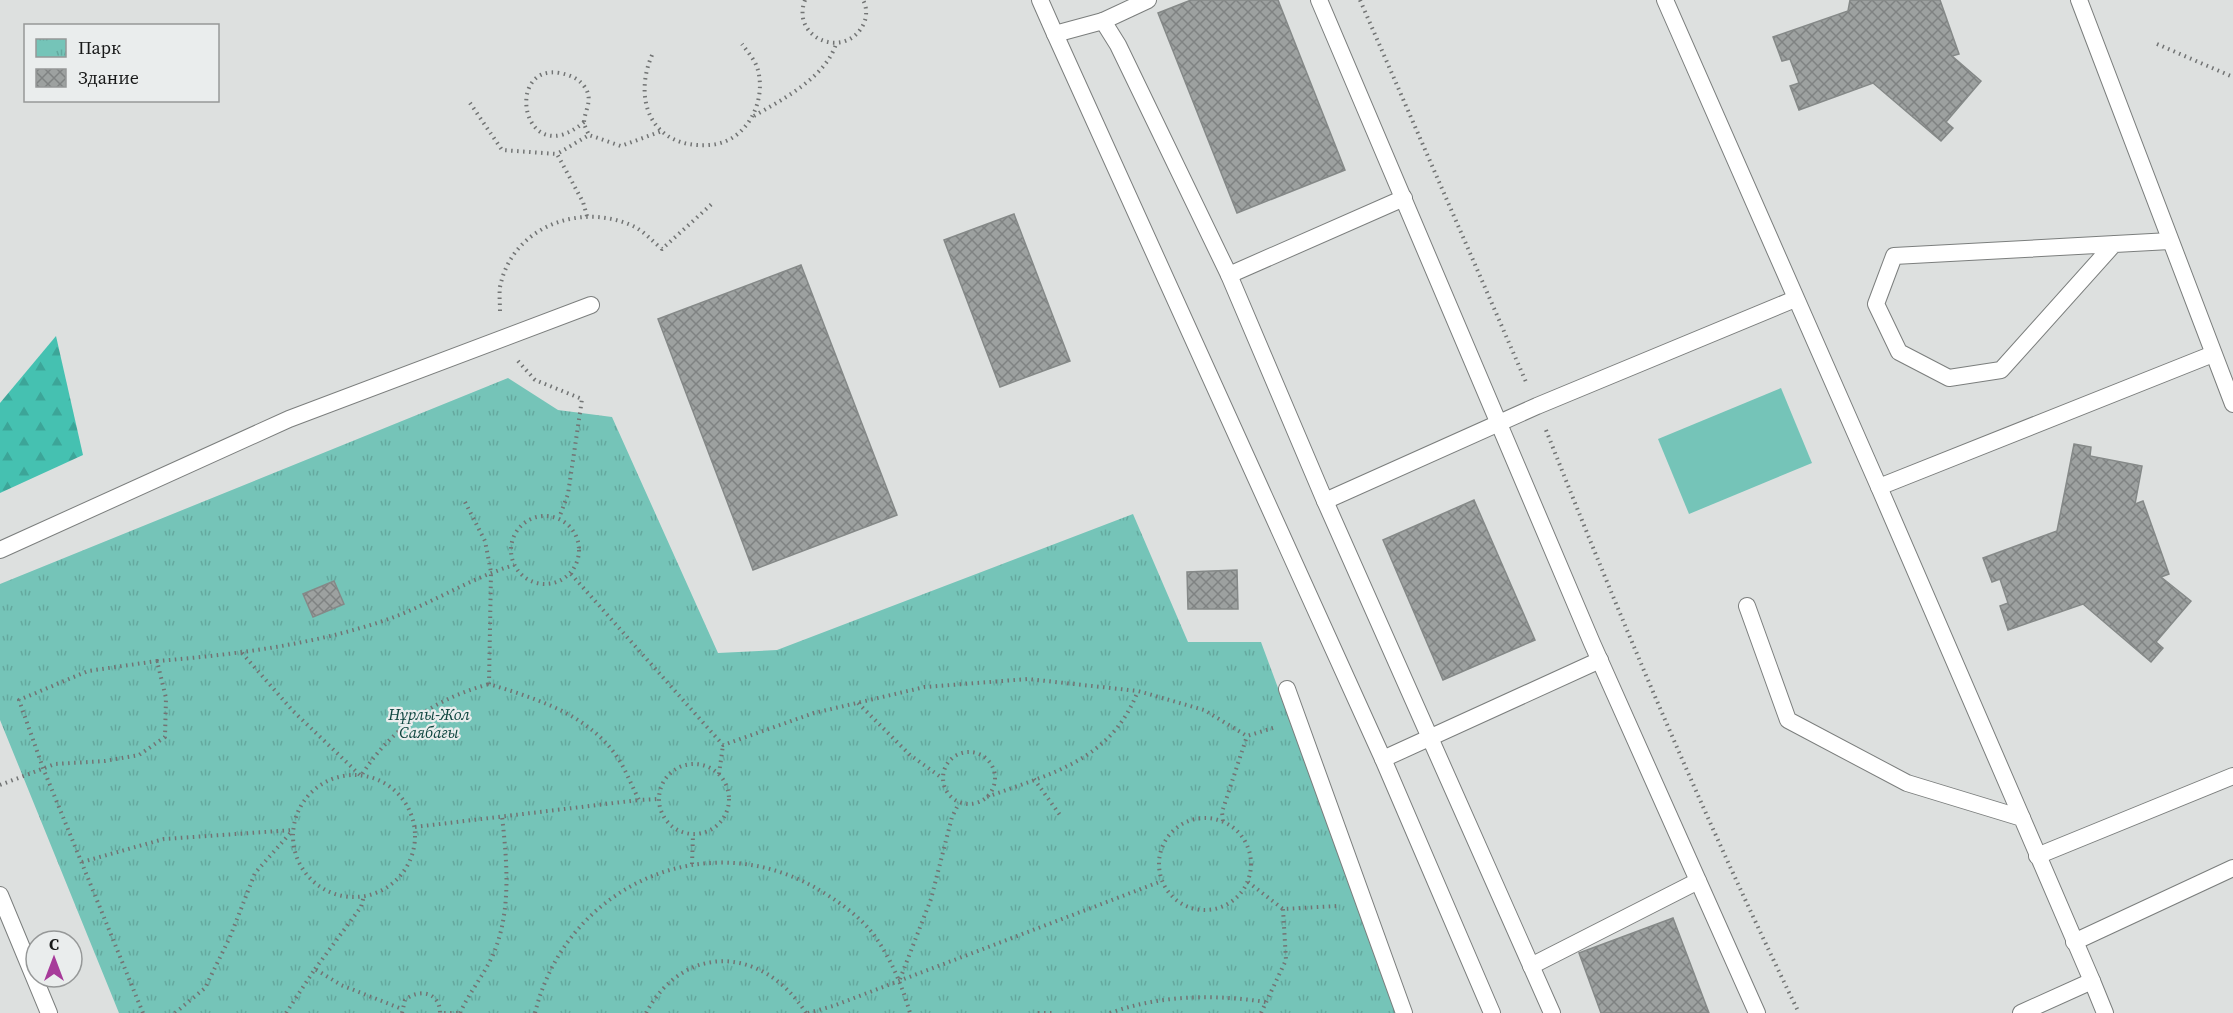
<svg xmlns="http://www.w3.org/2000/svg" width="2233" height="1013" font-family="'Source Serif 4',serif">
  <defs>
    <pattern id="forest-firs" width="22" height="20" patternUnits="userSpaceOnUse" patternTransform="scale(1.5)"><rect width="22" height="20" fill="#45c1b1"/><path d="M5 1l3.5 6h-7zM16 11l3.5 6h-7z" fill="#3ca598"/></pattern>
    <pattern id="park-tufts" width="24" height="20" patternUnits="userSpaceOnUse" patternTransform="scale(1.5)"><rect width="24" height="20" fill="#75c4b8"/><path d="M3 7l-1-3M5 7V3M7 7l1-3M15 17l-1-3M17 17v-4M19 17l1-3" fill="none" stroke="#64a89e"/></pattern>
    <pattern id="building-cross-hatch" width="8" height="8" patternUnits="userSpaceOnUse" patternTransform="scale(1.5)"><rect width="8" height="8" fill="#9da1a0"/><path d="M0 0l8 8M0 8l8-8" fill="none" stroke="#7f8282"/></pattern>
  </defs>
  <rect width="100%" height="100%" fill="#dde0df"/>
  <polygon fill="url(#forest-firs)" points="56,336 83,455 0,493 0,403"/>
  <polygon fill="url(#park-tufts)" points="508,378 558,410 612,417 718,653 777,650 1133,514 1188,642 1261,642 1398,1013 119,1013 0,720 0,584"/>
  <polygon fill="#75c4b8" points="1781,388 1812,463 1689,514 1658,439"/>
  <g fill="url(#building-cross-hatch)" stroke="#858988" stroke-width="1.5">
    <polygon points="1191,0 1278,0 1345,170 1237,213 1158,13"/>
    <polygon points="1850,0 1940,0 1959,54 1952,56 1981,81 1946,122 1953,128 1941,141 1873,83 1799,110 1790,86 1799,83 1790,59 1782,61 1773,37 1848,11"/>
    <polygon points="1014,214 1070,361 1000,387 944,240"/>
    <polygon points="801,265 897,515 753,570 658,319"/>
    <polygon points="2074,444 2091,447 2090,456 2142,466 2135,504 2143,501 2169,574 2161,577 2191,601 2156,642 2163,648 2151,662 2083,604 2008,630 2000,606 2008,603 2000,579 1992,582 1983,558 2057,531"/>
    <polygon points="1474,500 1535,640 1443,680 1383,540"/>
    <polygon points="1237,570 1238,609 1188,609 1187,572"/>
    <polygon points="334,581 344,604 313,617 303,594"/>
    <polygon points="1673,918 1709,1013 1601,1013 1579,953"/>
  </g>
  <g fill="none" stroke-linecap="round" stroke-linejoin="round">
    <defs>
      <g id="lane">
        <polyline points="1040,0 1055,34 1103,21"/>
        <polyline points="1148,0 1103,21 1118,45 1229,275 1325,501 1552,1013"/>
        <polyline points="1319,0 1592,643 1757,1013"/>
        <polyline points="1665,0 1879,487 2022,818"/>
        <polyline points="2079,0 2233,404"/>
        <polyline points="1055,34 1383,759 1492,1013"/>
        <polyline points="2114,244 2001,370 1949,378 1899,352 1876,304 1894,256 2170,241"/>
        <polyline points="1229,275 1404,198"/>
        <polyline points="1879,487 2213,354"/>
        <polyline points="1325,501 1537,406 1795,299"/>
        <polyline points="0,550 289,419 591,305"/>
        <polyline points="1747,606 1788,720 1907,783 2022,818 2092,981"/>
        <polyline points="1287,689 1404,1013"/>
        <polyline points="1383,759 1600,660"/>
        <polyline points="2037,856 2233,776"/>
        <polyline points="0,895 49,1013"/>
        <polyline points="2074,942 2233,868"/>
        <polyline points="1531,966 1698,881"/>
        <polyline points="2021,1013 2092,981 2105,1013"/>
      </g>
    </defs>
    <use href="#lane" stroke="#7b7e7d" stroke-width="18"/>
    <g stroke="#727474" stroke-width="4" stroke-dasharray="1.5 4.5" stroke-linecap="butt">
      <path d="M805 0C790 39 847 61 864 23 867 16 867 7 863 0"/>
      <polyline points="1360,0 1526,382"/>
      <polyline points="2157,44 2233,77"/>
      <path d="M652 55C632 102 653 149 709 145 747 143 768 100 757 67 754 59 747 51 742 44"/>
      <polyline points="470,103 502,150 557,154"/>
      <path d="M754 116C783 99 825 78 836 44"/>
      <path d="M584 122C523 174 503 63 560 73 570 75 578 78 584 86 594 99 585 109 584 122 584 125 587 131 589 135"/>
      <polyline points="587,216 583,202 557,154 589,135 621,146 662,131"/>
      <path d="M500 311C500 303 499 295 500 287 512 226 581 202 633 226 644 231 653 242 662 249L714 202"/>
      <polyline points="518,361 535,380 582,399 568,494 559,518"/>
      <path d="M1546 430C1624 628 1706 822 1799 1013"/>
      <path d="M465 502 485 541 491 572 489 684C537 699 588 714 618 758 626 771 632 786 639 800L658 799"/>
      <circle cx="545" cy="550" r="34"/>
      <polyline points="571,574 723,745 814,713 925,687 1028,679 1138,691 1204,710 1247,736 1273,728"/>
      <path d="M242 653 293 711 361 776C391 728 435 699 489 684"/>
      <path d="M157 661C232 655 311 645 383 621 428 606 468 579 514 565"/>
      <polyline points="858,703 910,755 942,778"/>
      <circle cx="969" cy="778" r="26"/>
      <circle cx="694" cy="799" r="35"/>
      <polyline points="719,774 723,745"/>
      <circle cx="354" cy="836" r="61"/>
      <polyline points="1034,779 1060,815"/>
      <polyline points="0,785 55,764 105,761 139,755 165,737 166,698 157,661 88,671 19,700 43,768 143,1013"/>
      <path d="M987 797C1051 773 1110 762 1138 691"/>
      <circle cx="1205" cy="864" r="46"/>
      <polyline points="1223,821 1222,812 1247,736"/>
      <polyline points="415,827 639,800"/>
      <polyline points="82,862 164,839 293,830"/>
      <polyline points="692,864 693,835"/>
      <polyline points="1248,882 1283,909 1337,906"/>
      <polyline points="315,969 361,907 364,896"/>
      <polyline points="900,979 931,899 952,817 959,803"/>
      <polyline points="175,1013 205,988 230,937 255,873 293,830"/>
      <polyline points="286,1013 315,969 341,985 402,1009"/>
      <path d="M402 1013 405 1000C419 988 440 992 440 1013H460"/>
      <path d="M460 1013C469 993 483 976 492 957 512 913 507 862 502 816"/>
      <path d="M535 1013C565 889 701 824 814 887 835 899 859 915 874 935 891 959 902 985 910 1013"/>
      <path d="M646 1013C685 941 764 947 806 1013"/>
      <polyline points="808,1013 833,1006 1162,881"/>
      <polyline points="1038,1013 1055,1013"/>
      <path d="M1110 1013C1160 995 1213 994 1266 1002"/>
      <polyline points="1261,1013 1286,960 1283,909"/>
    </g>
    <use href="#lane" stroke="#fff" stroke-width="16"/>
  </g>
  <g text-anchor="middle" stroke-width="4.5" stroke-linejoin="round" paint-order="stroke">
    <g font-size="16" font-style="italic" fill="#0e453f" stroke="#eaeded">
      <text x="429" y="720">Нұрлы-Жол<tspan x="429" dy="18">Саябағы</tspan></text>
    </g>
  </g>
  <rect x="24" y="24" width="195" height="78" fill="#eaeded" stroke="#969898" stroke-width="1.5"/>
  <rect x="36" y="39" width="30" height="18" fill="url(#park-tufts)" stroke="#969898" stroke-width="1.5"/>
  <text x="78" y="54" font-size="18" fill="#181919">Парк</text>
  <rect x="36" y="69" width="30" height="18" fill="url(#building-cross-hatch)" stroke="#969898" stroke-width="1.5"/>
  <text x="78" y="84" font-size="18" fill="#181919">Здание</text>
  <g transform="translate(54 959)"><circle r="28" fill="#eaeded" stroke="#969898" stroke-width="1.5"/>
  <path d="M0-4.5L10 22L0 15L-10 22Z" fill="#a73b9a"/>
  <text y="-9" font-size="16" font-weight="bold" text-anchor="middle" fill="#181919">С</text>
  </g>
</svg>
